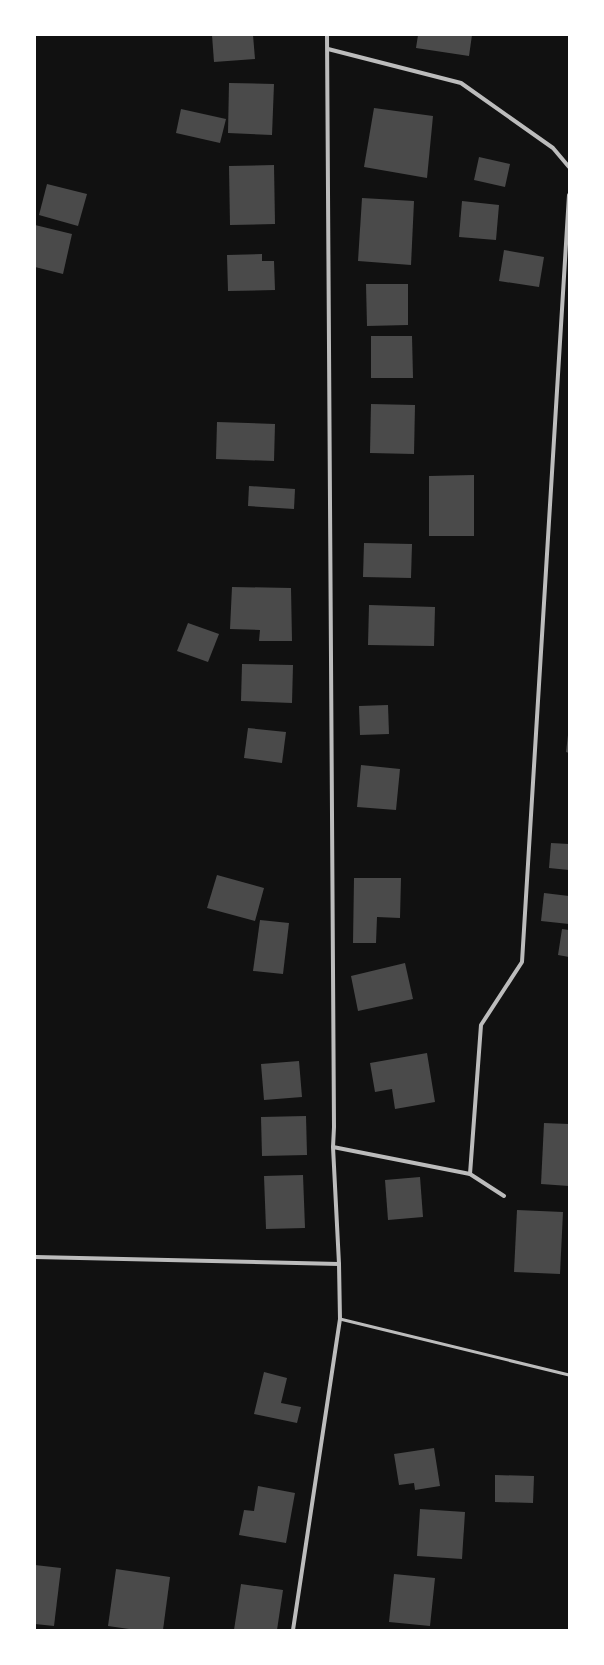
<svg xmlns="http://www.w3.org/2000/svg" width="604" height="1665" font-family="Mulish,sans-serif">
  <rect width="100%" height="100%" fill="#111"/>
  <g fill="#4a4a4a">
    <polygon points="212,35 253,35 255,59 214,62"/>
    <polygon points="418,35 472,35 469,56 416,48"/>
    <polygon points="229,83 274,84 272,135 228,133"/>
    <polygon points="374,108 433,116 427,178 364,167"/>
    <polygon points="181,109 226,119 220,143 176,133"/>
    <polygon points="479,157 510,164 505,187 474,180"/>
    <polygon points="274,165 275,224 230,225 229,166"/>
    <polygon points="47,184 87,194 78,226 39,215"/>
    <polygon points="362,198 414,201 411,265 358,261"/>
    <polygon points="462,201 499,205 496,240 459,237"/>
    <polygon points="35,225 72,234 63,274 35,267"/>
    <polygon points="504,250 544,257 539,287 499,281"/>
    <polygon points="262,254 262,261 274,261 275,290 228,291 227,255"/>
    <polygon points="366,284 408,284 408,325 367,326"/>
    <polygon points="371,336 412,336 413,378 371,378"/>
    <polygon points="371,404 415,405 414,454 370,453"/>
    <polygon points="217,422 275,424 274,461 216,459"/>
    <polygon points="474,475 474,536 429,536 429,476"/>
    <polygon points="249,486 295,489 294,509 248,506"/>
    <polygon points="364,543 412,544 411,578 363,577"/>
    <polygon points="232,587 291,588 292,641 259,641 260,630 230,629"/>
    <polygon points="369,605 435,607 434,646 368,645"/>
    <polygon points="188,623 219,634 208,662 177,651"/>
    <polygon points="242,664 293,665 292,703 241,701"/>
    <polygon points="388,705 389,734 360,735 359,706"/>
    <polygon points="248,728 286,732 282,763 244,758"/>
    <polygon points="568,735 569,735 569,753 566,752"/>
    <polygon points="361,765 400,769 396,810 357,807"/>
    <polygon points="551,843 569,844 569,870 549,868"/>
    <polygon points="217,875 264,888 255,921 207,908"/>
    <polygon points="354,878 401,878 400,918 377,917 376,943 353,943"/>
    <polygon points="544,893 569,896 569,924 541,921"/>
    <polygon points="260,920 289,923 283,974 253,971"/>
    <polygon points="562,929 569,930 569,957 558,955"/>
    <polygon points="405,963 413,999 358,1011 351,976"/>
    <polygon points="427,1053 435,1102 395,1109 392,1089 375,1092 370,1063"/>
    <polygon points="299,1061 302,1097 264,1100 261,1064"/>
    <polygon points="306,1116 307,1155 262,1156 261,1117"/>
    <polygon points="544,1123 569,1124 569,1186 541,1184"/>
    <polygon points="303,1175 305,1228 266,1229 264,1176"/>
    <polygon points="420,1177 423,1217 388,1220 385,1180"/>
    <polygon points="517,1210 563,1212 560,1274 514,1272"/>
    <polygon points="264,1372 287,1378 281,1403 301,1407 297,1423 254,1414"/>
    <polygon points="434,1448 440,1486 415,1490 414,1483 399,1485 394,1454"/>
    <polygon points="495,1475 534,1476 533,1503 495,1502"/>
    <polygon points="258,1486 295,1493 286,1543 239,1535 244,1510 254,1511"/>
    <polygon points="420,1509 465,1512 462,1559 417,1556"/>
    <polygon points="35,1565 61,1568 54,1626 35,1624"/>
    <polygon points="116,1569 170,1577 163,1630 136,1630 108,1626"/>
    <polygon points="394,1574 435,1578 430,1626 389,1622"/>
    <polygon points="241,1584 283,1590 277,1630 234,1630"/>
  </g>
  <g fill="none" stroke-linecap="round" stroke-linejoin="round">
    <polyline stroke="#bcbcbc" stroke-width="3" points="340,1319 569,1375"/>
    <g stroke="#bcbcbc" stroke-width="4">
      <polyline points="328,49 461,83 553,148 569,167"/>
      <polyline points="333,1147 470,1174"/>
      <polyline points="504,1196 470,1174 481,1025 522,962 569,195"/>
      <polyline points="35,1257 339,1264"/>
      <polyline points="293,1630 340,1319 339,1264 333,1147 334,1127 327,35"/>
    </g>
  </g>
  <rect width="604" height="1665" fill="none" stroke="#ffffff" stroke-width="72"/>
</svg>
